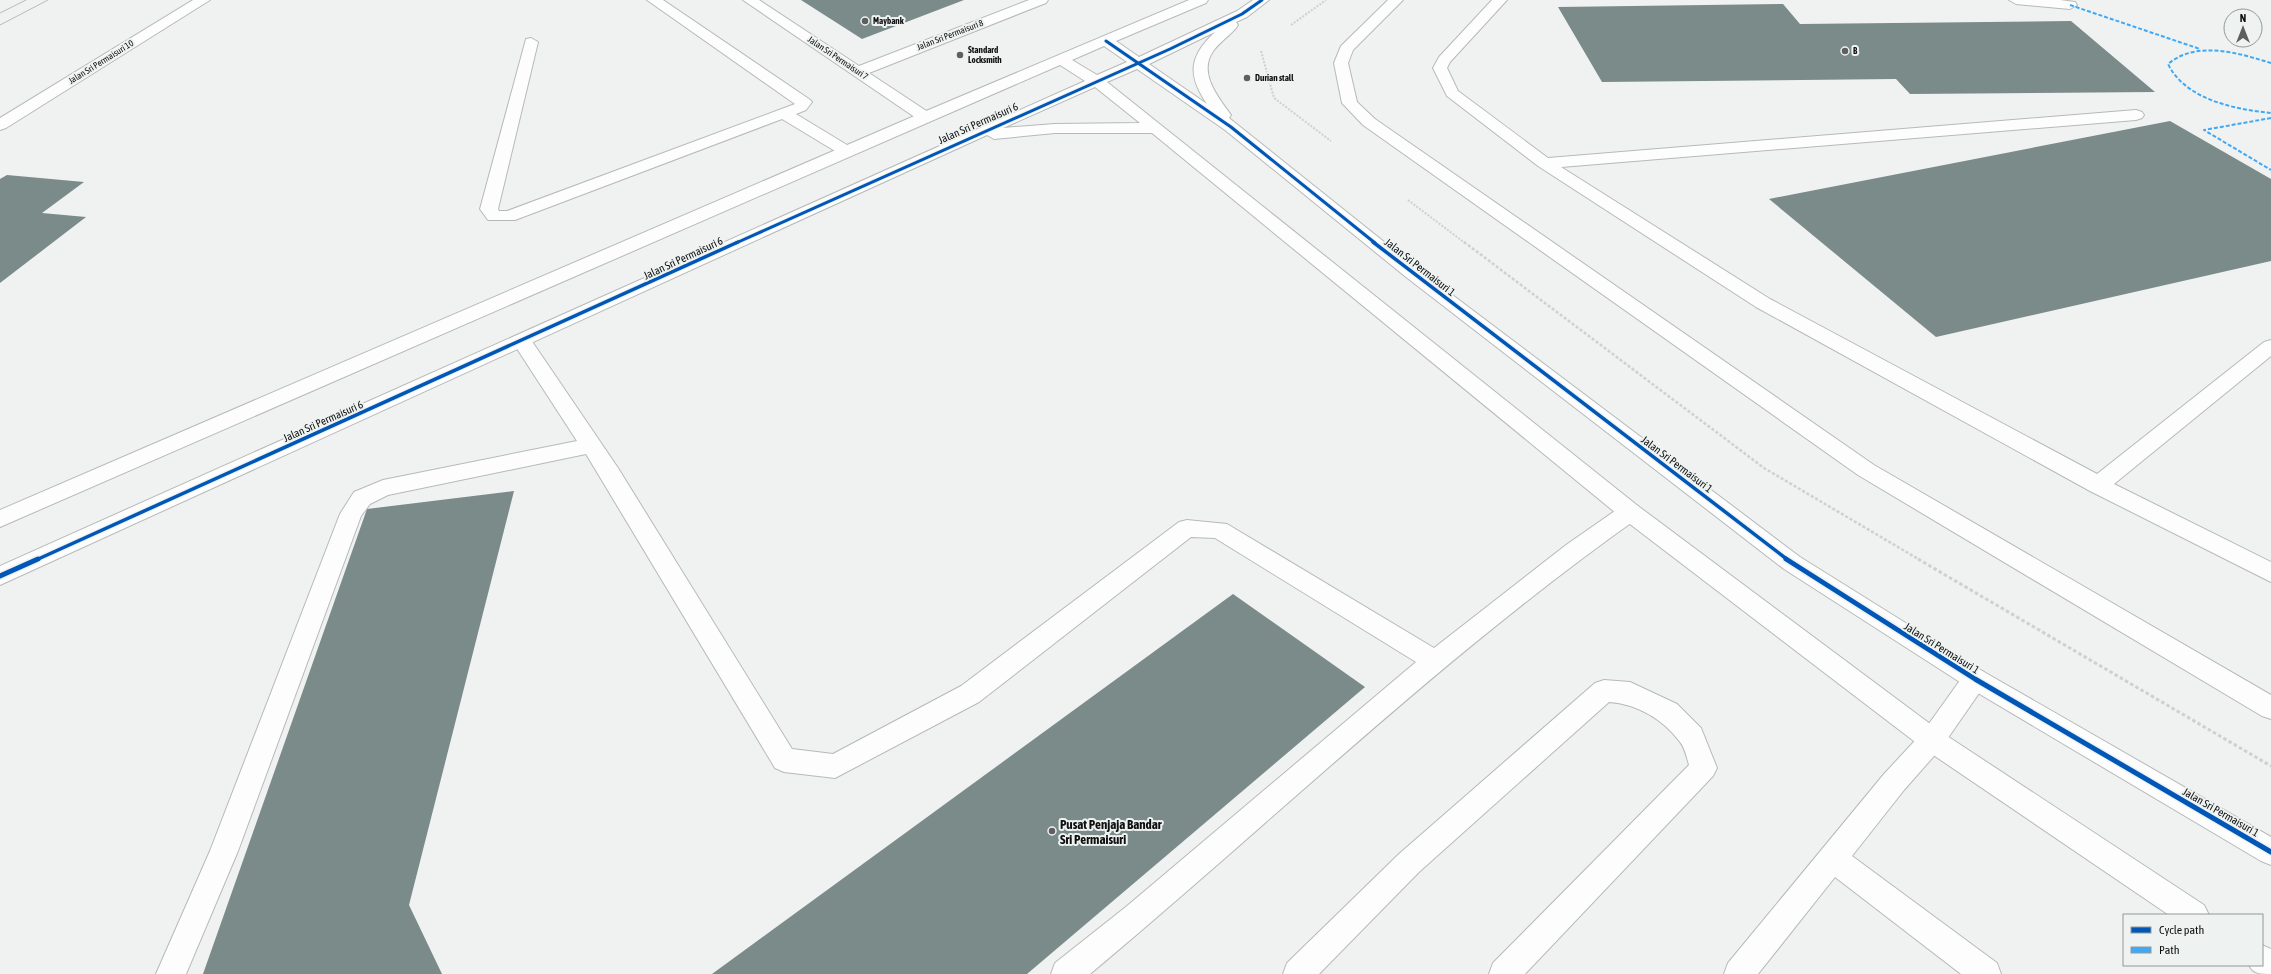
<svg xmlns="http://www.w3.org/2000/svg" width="2271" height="974" font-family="'Asap Condensed',sans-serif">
  <rect width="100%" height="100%" fill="#eff2f1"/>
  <g fill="#7a8b8a">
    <polygon points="801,0 964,0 862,39"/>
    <polygon points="1783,4 1800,24 2071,21 2155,92 1910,94 1896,79 1602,82 1558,7"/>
    <polygon points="2170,121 2271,179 2271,261 1936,337 1769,199"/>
    <polygon points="7,175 84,182 42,213 86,217 0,283 0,179"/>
    <polygon points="514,491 409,905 442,974 203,974 367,509"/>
    <polygon points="1233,594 1365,687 1027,974 712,974"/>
  </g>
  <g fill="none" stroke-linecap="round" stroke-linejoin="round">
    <defs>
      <g id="service">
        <polygon points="193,0 210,0 6,128 0,130 0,118"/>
        <polygon points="647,0 663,0 809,99 812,102 806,110 796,114 852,148 854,151 852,154 840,154 782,119 515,220 488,220 480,209 526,39 531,38 538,42 498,209 499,211 507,211 795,104"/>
        <polygon points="1388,0 1403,0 1353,50 1348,63 1357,102 1375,119 1874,465 2271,695 2271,719 2262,716 1858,475 1363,125 1342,103 1334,63 1341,46"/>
        <polygon points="1492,0 1507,0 1450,62 1447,68 1458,91 1548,158 2136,110 2142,112 2144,115 2142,118 2136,120 1561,167 1770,299 2097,474 2264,342 2271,340 2271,356 2114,484 2271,562 2271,582 2090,491 1756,307 1538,166 1447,96 1433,68 1439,57"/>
        <polygon points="2009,0 2060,0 2075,2 2077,5 2070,9 2016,4"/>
        <path d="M522 335 529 337 618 468 792 749 833 754 961 686 1179 522 1187 520 1227 524 1434 648 1566 545 1622 506 1630 504 1638 506 1641 512 1638 518C1444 655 1272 822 1090 974H1051L1055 963 1127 906 1416 662 1215 538 1191 537 979 702 835 778 784 772 775 768 586 454 388 495 370 504 361 516 238 851 186 974H156L210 851 340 514 354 492 383 480 577 441 512 341 515 337Z"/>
        <polygon points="1975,669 1984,672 1988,679 1984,686 1941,748 1904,790 1852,856 1997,963 2001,974 1961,974 1835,877 1758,974 1724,974 1728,963 1884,774 1923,732 1966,672"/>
        <path d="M1604 680 1630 682 1677 704 1701 728 1717 768 1713 776 1525 974H1489L1493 963 1689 765C1687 758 1685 748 1680 742 1663 719 1637 704 1609 702L1419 872 1319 974H1283L1287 963 1399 854 1595 683Z"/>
      </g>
      <polygon id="minor" points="743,0 759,0 859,66 1029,0 1048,0 1046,3 869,73 931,114 933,117 931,120 919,120"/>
      <g id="tertiary">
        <path d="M1189 0H1208L1206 3 1116 41 1139 57 1237 11 1253 0H1269L1247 17 1236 22 1238 25 1236 28C1229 36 1220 42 1214 50 1197 72 1218 97 1231 115L1229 118 1418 269 1800 557 1984 672 2271 837V865L2261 861 1966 686 1784 569 1406 277 1225 130 1137 69 1107 82 1638 506 1941 732 2204 905 2209 915H2169L1923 748 1622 518 1152 133H1055L994 139 987 135 0 585V566L1085 81 1060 65 0 527V510L919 114ZM1215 32C1189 56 1187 75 1207 104L1149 64ZM1104 46 1127 62 1097 75 1072 60ZM1095 87 1140 123 1055 124 1003 128Z"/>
        <path d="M2262 945 2271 949V974C2261 974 2253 974 2249 965H2262Z"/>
      </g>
    </defs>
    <use href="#service" stroke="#b7b9b8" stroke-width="2"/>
    <use href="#minor" stroke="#b7b9b8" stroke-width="2"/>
    <use href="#tertiary" stroke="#b7b9b8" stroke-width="2"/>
    <g stroke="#cfd0d0" stroke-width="2" stroke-dasharray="2 1.5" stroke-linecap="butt">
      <polyline points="1291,25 1326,0"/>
      <polyline points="1261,51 1274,98 1331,141"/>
      <polyline points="1408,200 1465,243"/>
    </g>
    <polyline stroke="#cfd0d0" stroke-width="2.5" stroke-dasharray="3 2" stroke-linecap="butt" points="1464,242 1764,468 1920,560"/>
    <polyline stroke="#cfd0d0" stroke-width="3" stroke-dasharray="3.5 2.5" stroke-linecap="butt" points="1918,559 2271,766"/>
    <use href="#service" fill="#fdfdfd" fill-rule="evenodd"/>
    <use href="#minor" fill="#fdfdfd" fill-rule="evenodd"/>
    <use href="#tertiary" fill="#fdfdfd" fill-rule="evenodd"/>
    <g stroke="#b9baba" stroke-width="1">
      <polyline points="0,13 26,0"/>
      <polyline points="0,25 48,0"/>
    </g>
    <g stroke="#3fa9f5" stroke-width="2" stroke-dasharray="4 2" stroke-linecap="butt">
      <polyline points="2070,5 2200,49"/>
      <path d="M2271 63C2238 53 2197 40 2168 64 2186 100 2234 109 2271 113"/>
      <polyline points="2271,118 2204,130 2271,170"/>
    </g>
    <defs>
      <g id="cycleway-far2">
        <polyline points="1106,41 1231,127 1375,243"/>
        <polyline points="736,243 1170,49 1242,14 1262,0"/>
      </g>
      <g id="cycleway-far1">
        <polyline points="1373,242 1788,560"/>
        <polyline points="36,560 738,242"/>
      </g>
      <g id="cycleway">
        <polyline points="1786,559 1975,679 2271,852"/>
        <polyline points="0,576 38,559"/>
      </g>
    </defs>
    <use href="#cycleway-far2" stroke="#eef3f2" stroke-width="5"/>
    <use href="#cycleway-far1" stroke="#eef3f2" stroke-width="6"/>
    <use href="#cycleway" stroke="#eef3f2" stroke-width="8"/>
    <use href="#cycleway-far2" stroke="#0057b8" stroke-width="3"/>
    <use href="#cycleway-far1" stroke="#0057b8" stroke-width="3.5"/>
    <use href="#cycleway" stroke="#0057b8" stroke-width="5"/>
  </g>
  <g fill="#5d5f5f" stroke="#eef3f2" stroke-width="1.5">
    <circle cx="865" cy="21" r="4"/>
    <circle cx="1845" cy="51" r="4"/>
    <circle cx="960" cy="55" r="4"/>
    <circle cx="1247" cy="78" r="4"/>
    <circle cx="1052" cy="831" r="4"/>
  </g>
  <g text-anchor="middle" stroke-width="4" stroke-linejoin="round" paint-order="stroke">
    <g font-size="9" font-weight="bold" fill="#0f1010" stroke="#eef3f2" text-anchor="start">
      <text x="873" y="24">Maybank</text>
      <text x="968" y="53">Standard<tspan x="968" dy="10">Locksmith</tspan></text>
      <text x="1853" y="54">B</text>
      <text x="1255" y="81">Durian stall</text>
    </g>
    <g font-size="9" fill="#0f1010" stroke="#eef3f2">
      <text transform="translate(950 35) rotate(-21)" y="3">Jalan Sri Permaisuri 8</text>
      <text transform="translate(838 58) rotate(34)" y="3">Jalan Sri Permaisuri 7</text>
      <text transform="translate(101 62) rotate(-32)" y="3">Jalan Sri Permaisuri 10</text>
    </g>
    <g font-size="11" fill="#0f1010" stroke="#eef3f2">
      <text transform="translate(978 123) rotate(-24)" y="4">Jalan Sri Permaisuri 6</text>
      <text transform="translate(683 258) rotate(-25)" y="4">Jalan Sri Permaisuri 6</text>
      <text transform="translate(1420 267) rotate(38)" y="4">Jalan Sri Permaisuri 1</text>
      <text transform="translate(323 421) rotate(-24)" y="4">Jalan Sri Permaisuri 6</text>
      <text transform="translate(1677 464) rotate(37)" y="4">Jalan Sri Permaisuri 1</text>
      <text transform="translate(1942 648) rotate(32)" y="4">Jalan Sri Permaisuri 1</text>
      <text transform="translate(2221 812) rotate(30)" y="4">Jalan Sri Permaisuri 1</text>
    </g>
    <g font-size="13" font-weight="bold" fill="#0f1010" stroke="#eef3f2" text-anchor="start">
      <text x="1060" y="829">Pusat Penjaja Bandar<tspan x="1060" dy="15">Sri Permaisuri</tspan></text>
    </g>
  </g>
  <rect x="2123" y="914" width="140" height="52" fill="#eef3f2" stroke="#959898"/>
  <rect x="2131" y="927" width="20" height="6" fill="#0057b8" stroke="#959898"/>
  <text x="2159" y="934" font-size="12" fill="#0f1010">Cycle path</text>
  <rect x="2131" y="947" width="20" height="6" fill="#3fa9f5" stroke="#959898"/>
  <text x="2159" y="954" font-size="12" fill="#0f1010">Path</text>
  <g transform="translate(2243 28)"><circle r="19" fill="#eef3f2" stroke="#959898"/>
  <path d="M0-3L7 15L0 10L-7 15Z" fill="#5d5f5f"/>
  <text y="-6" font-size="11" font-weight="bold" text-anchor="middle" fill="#0f1010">N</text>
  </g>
</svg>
